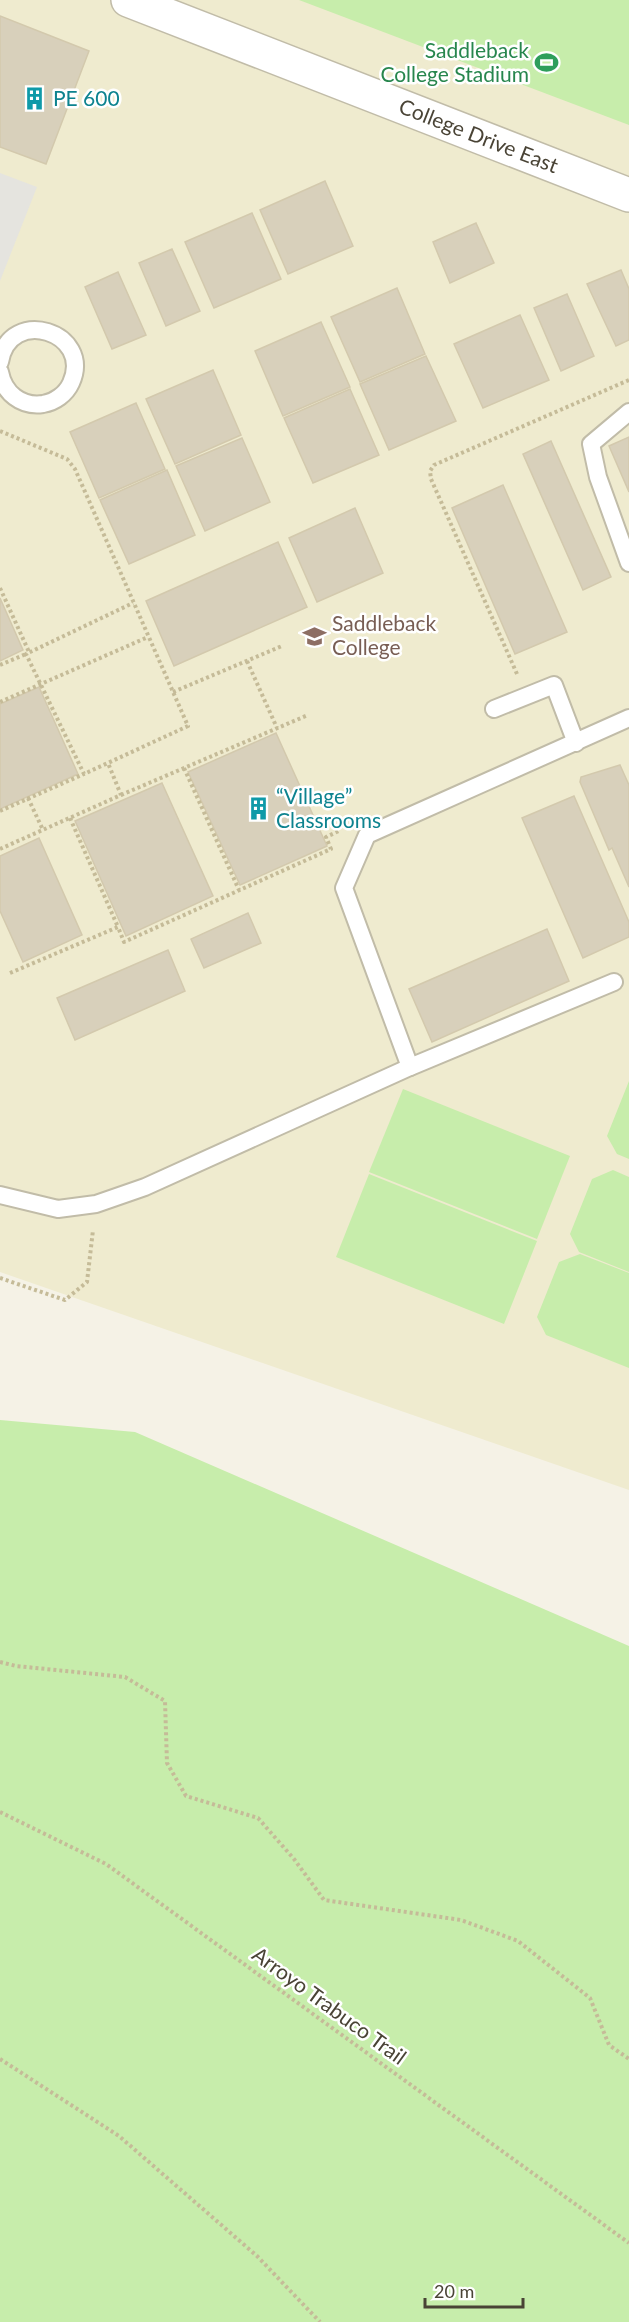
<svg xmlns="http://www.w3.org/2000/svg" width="629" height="2322" font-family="Lato,sans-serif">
  <rect width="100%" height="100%" fill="#f5f2e6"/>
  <polygon fill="#efebcf" points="0,0 629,0 629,1490 0,1272"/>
  <g fill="#c7edab">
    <polygon points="300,0 629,0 629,125 299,0"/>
    <polygon points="629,1081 629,1159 617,1154 607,1136"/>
    <polygon points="403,1089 570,1156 537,1239 369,1172"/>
    <polygon points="613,1170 629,1177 629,1272 579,1252 570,1234 592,1179"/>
    <polygon points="369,1174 537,1241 504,1324 336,1257"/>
    <polygon points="580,1254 629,1273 629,1368 546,1335 537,1317 559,1262"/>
    <polygon points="0,1420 135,1432 629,1646 629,2322 0,2322"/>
  </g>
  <polygon fill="#e5e4df" points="0,173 37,187 0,281"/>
  <g fill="#d8d0bb" stroke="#d3c9ad" stroke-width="1.5">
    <polygon points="0,16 89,51 46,164 0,147"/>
    <polygon points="325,181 353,246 288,274 260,210"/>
    <polygon points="252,213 281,279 214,308 185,242"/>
    <polygon points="476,223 494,263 450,283 433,242"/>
    <polygon points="172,249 200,311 166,326 139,263"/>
    <polygon points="621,270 629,289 629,340 616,346 587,284"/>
    <polygon points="118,272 146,335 112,349 85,287"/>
    <polygon points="397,288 425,354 360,382 331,317"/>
    <polygon points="567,294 594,356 561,371 534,308"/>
    <polygon points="520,315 549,380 483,408 454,344"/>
    <polygon points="321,322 350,387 283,416 255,351"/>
    <polygon points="426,356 456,421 389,450 360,384"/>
    <polygon points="213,370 241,435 175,464 146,399"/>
    <polygon points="350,389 379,455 313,483 284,418"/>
    <polygon points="136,403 165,469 99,498 70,432"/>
    <polygon points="629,437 629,492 609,446"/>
    <polygon points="242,438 270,502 205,531 176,466"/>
    <polygon points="551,441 611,577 583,590 523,454"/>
    <polygon points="167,470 195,535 129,564 100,500"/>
    <polygon points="503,485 567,632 515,654 452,508"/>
    <polygon points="355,508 383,573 317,602 289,538"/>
    <polygon points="278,542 307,607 174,666 146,601"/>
    <polygon points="0,598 23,650 0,661"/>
    <polygon points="39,687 78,774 0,809 0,704"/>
    <polygon points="276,733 327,846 240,885 188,772"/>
    <polygon points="620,765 629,785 629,887 612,848 609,850 580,782 581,777"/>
    <polygon points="162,783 213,896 126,936 75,821"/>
    <polygon points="574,796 629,922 629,937 583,958 522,818"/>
    <polygon points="39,838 82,935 23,962 0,911 0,856"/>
    <polygon points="248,913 261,943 204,968 191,939"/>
    <polygon points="547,929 569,981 432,1042 409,989"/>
    <polygon points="168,950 185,991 75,1040 57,998"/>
  </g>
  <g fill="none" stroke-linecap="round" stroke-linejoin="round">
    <defs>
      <g id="service">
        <path d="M0 362C9 305 94 332 71 383 66 394 55 402 43 404 21 407 4 393 0 372"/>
        <polyline points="629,412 591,444 598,477 629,563"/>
        <polyline points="494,709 554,685 576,743"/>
        <polyline points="410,1067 344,888 367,835 629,718"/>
        <polyline points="0,1195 58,1209 96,1204 145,1187 410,1067 614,982"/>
      </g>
      <g id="tertiary">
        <path id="s1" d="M128 0 629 195"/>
      </g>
    </defs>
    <use href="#service" stroke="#c1bca8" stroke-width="20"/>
    <use href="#tertiary" stroke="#c1bca8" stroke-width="36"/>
    <g stroke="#c5bb98" stroke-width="4" stroke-dasharray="3 3" stroke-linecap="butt">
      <polyline points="0,431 67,459 75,469 188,726 84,774 26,654 133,603"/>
      <polyline points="0,588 29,652"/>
      <polyline points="247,661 277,728"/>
      <polyline points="0,665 26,654"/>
      <polyline points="517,674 431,479 430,471 434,465 629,380"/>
      <polyline points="173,692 282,646"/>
      <polyline points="0,702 148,637"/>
      <polyline points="184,768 239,890"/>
      <polyline points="121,795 308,715"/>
      <polyline points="28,798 43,830"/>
      <polyline points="0,811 84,774"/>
      <polyline points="70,818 118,927"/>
      <polyline points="0,849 121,795 108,763"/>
      <polyline points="10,973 118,927 124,942 331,849 326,837 341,830"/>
      <polyline points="0,1278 65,1300 87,1282 93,1230"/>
      <polyline points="0,1662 16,1666 125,1677 165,1701 167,1763 186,1796 258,1818 294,1859 324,1900 461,1920 518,1941 590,1998 609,2045 629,2059"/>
      <polyline points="0,1812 106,1864 629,2243"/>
      <polyline points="0,2059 119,2136 257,2256 320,2322"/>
    </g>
    <use href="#service" stroke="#fff" stroke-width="16"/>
    <use href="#tertiary" stroke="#fff" stroke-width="33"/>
  </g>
  <defs>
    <symbol id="stadium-bare" viewBox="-9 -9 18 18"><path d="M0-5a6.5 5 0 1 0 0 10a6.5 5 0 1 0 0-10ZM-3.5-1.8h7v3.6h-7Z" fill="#2e9e5b" stroke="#fff" stroke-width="2.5" paint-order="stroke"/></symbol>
    <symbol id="building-bare" viewBox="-9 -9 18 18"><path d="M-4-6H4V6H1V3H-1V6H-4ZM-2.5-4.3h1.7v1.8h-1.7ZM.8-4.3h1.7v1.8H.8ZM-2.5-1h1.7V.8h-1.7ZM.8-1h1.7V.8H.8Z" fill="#0f9aa8" stroke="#fff" stroke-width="2.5" paint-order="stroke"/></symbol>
    <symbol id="university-bare" viewBox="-9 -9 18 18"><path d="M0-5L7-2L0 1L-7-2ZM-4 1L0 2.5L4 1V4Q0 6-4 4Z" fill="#8d6e63" stroke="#fff" stroke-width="2.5" paint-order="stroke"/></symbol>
  </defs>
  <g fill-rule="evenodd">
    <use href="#stadium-bare" x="530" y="46" width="33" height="33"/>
    <use href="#building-bare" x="18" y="82" width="33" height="33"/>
    <use href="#university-bare" x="298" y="620" width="33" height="33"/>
    <use href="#building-bare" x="242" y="792" width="33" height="33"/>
  </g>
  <g text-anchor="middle" stroke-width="5" stroke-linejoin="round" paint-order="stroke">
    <g font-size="21" fill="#27864d" stroke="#fff" text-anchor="end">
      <text x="529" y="58">Saddleback<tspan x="529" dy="24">College Stadium</tspan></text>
    </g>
    <g font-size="21" fill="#0d838f" stroke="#fff" text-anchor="start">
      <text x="53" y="106">PE 600</text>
      <text x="276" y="804">“Village”<tspan x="276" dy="24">Classrooms</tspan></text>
    </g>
    <g font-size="21" fill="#494335" stroke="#fff">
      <text dy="7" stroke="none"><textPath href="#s1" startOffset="376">College Drive East</textPath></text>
      <text transform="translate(329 2006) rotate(36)" y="7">Arroyo Trabuco Trail</text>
    </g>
    <g font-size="21" fill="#785e54" stroke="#fff" text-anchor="start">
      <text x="332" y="631">Saddleback<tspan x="332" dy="24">College</tspan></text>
    </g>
  </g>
  <path d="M425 2298v9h98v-9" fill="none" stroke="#494335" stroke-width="3"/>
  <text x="434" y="2298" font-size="18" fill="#494335" stroke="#ffffff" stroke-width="4.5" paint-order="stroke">20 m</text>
</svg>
